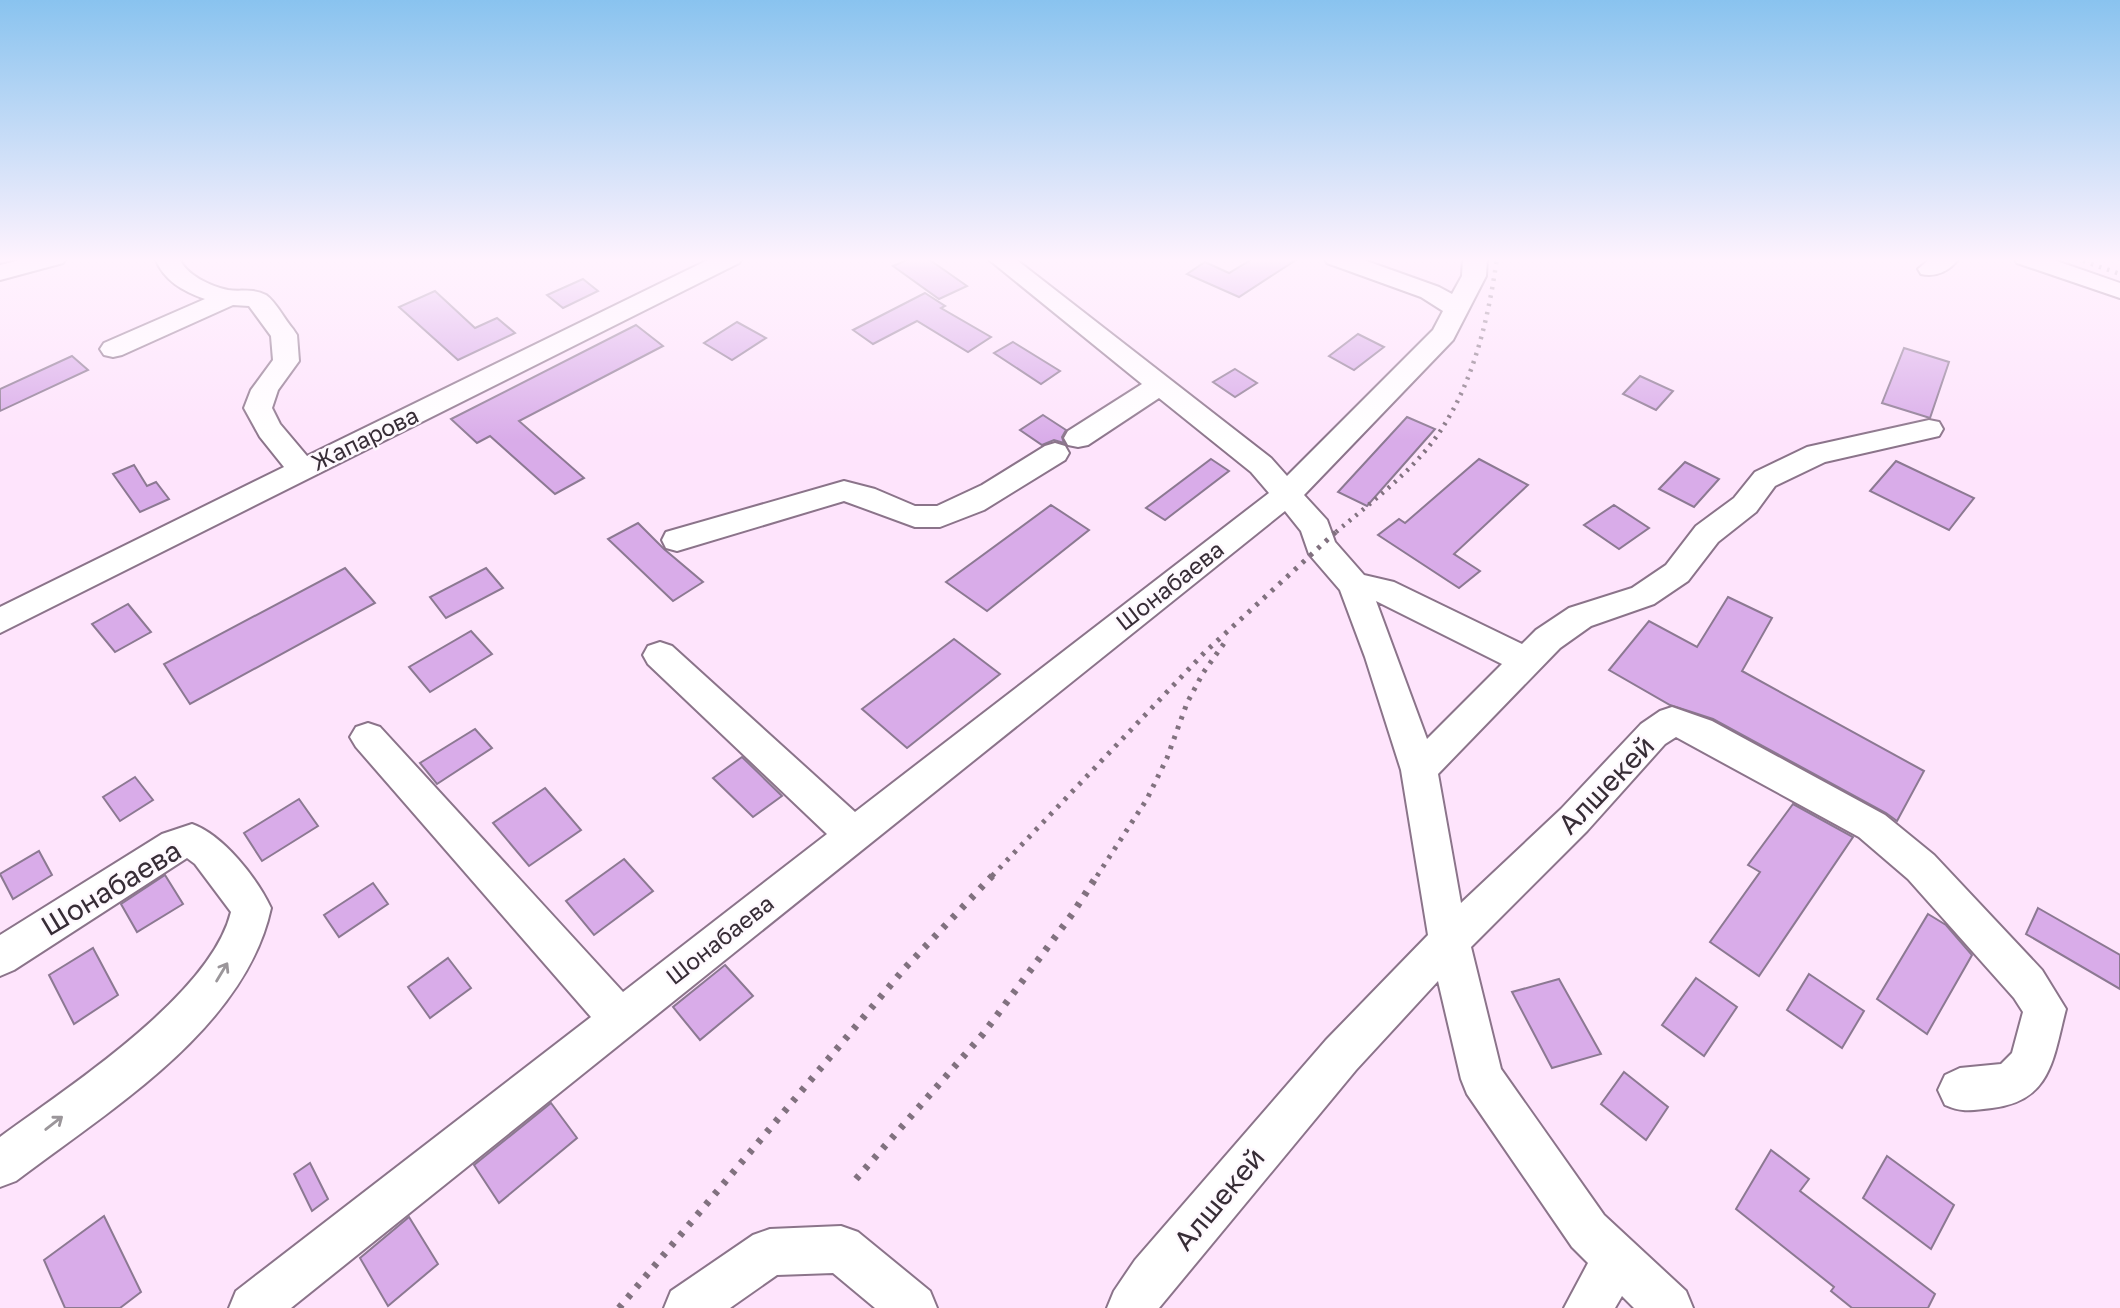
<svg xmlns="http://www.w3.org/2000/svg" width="2120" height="1308" font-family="'Golos Text',sans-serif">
  <rect width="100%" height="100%" fill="#fee4fc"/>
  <g fill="#d9ace9" stroke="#8c7992" stroke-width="2">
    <polygon points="911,258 927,258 967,286 939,299 893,266"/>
    <polygon points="1254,258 1299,258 1239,297 1187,274 1205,262 1229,273"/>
    <polygon points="583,279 598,291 563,308 547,295"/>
    <polygon points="435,291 475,328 497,318 515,333 458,360 399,307"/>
    <polygon points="925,293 945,306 941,308 991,337 968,352 917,321 873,344 853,330"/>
    <polygon points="737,322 766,338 732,360 704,343"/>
    <polygon points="636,325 663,346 519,421 584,478 555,494 490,436 477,443 451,419"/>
    <polygon points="1358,334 1384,347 1354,370 1329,356"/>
    <polygon points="1013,342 1060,371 1041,384 994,353"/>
    <polygon points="1904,348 1949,362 1930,418 1882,403"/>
    <polygon points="72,356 88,370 0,411 0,389"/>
    <polygon points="1235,369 1257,383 1235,397 1213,382"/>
    <polygon points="1640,376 1673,391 1656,410 1623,394"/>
    <polygon points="1043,415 1066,430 1062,437 1064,443 1054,440 1042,445 1020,430"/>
    <polygon points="1407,417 1435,429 1367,506 1338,492"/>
    <polygon points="1211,459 1229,471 1165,520 1146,508"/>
    <polygon points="1479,459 1528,485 1454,554 1480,571 1459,588 1378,535 1399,519 1405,523"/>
    <polygon points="1896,461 1974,498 1949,530 1870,491"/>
    <polygon points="1685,462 1719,479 1694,507 1659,489"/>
    <polygon points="134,465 147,486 156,482 169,499 140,512 113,474"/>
    <polygon points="1051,505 1089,530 987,611 946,582"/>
    <polygon points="1614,505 1649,528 1619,549 1584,525"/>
    <polygon points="638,523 664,549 703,582 673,601 608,539"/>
    <polygon points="345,568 375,603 190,704 164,664"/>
    <polygon points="486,568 503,588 446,618 430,597"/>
    <polygon points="1728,597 1772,618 1742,671 1924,771 1897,821 1886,813 1713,719 1670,705 1609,670 1649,621 1697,647"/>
    <polygon points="128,604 151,632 115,652 92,624"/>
    <polygon points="471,631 492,654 430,692 409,667"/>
    <polygon points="954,639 1000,674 907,748 862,709"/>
    <polygon points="475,729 492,748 437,784 420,763"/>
    <polygon points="742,757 782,796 753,817 713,778"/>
    <polygon points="135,777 153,800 120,821 103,797"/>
    <polygon points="545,788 581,830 529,866 493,823"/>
    <polygon points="299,799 318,826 262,861 244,833"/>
    <polygon points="1793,804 1853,837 1759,976 1710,942 1760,872 1748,865"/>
    <polygon points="39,851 52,875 13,899 0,874"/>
    <polygon points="624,859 653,891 594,935 566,901"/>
    <polygon points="165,875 183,904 137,932 121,904"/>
    <polygon points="373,883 388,904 339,937 324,915"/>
    <polygon points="2038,908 2120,955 2120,989 2026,934"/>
    <polygon points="1928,914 1946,925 1972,955 1927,1034 1877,999"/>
    <polygon points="93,948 118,995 74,1024 49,975"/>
    <polygon points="448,958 471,988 430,1018 408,987"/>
    <polygon points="725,965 753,996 700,1040 673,1007"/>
    <polygon points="1809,974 1864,1011 1842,1048 1787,1010"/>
    <polygon points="1696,978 1737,1007 1704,1056 1662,1025"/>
    <polygon points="1559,979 1601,1054 1552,1068 1512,992"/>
    <polygon points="1624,1072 1668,1107 1646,1140 1601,1104"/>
    <polygon points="551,1103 577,1138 499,1203 474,1165"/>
    <polygon points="1771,1150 1809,1179 1800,1191 1935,1294 1928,1308 1852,1308 1831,1291 1834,1287 1736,1209"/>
    <polygon points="1887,1156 1954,1205 1931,1249 1863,1198"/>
    <polygon points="310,1163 328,1199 312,1211 294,1174"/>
    <polygon points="104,1216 141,1292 120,1308 65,1308 44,1260"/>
    <polygon points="409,1217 438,1264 388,1306 360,1258"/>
  </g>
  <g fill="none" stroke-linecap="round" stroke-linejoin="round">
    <defs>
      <g id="minor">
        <polygon points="28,258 66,258 63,263 0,280 0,265"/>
        <path d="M155 258H179C186 275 210 286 228 290 240 292 253 288 266 295 276 302 285 320 293 329L297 335 299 361 278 390 272 408 280 424 307 456 712 258H742L739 263 0 633V607L284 467 260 437 244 408 251 390 273 360 271 336 249 306 233 305 122 355 113 357 104 355 100 349 104 343 205 299C183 291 164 281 155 258Z"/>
        <path d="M987 258H1014L1271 458 1287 476 1433 330 1443 311 1421 297 1327 263 1324 258H1358L1439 287 1452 294 1462 276 1463 258H1487L1486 276 1453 340 1304 495 1327 520 1335 542 1364 575 1394 582 1522 644 1536 630 1569 608 1632 588 1666 565 1696 526 1734 498 1755 472 1807 447 1929 420 1939 422 1943 429 1939 436 1825 462 1775 486 1756 512 1718 542 1688 581 1654 604 1591 626 1560 648 1438 774 1461 903 1561 809 1641 724 1660 711 1672 707 1712 721 1885 815 1934 855 2042 970 2066 1009C2053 1058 2052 1101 1992 1108 1973 1110 1963 1113 1945 1105L1938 1090 1945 1075 1960 1068 2001 1064 2012 1053 2023 1012 2014 998 1908 879 1859 837 1676 737 1665 744 1587 831 1471 947 1501 1069 1604 1215 1686 1291 1693 1308H1634L1622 1296 1615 1308H1564L1588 1263 1572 1247 1467 1094 1461 1079 1438 981 1356 1070 1159 1308H1107L1114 1291 1135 1260 1326 1040 1428 935 1401 770 1365 657 1340 590 1309 554 1301 531 1285 511 291 1308H229L236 1291 591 1017 356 747 350 737 356 727 368 723 380 727 623 992 827 834 648 664 643 655 648 646 660 642 672 646 855 812 1269 493 1251 472 1159 398 1088 445 1078 447 1068 445 1064 438 1068 431 1142 384ZM1376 601 1502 664 1427 739Z"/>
        <path d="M1931 258H1959C1951 270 1936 278 1921 274L1918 269Z"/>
        <polygon points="2014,258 2048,258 2120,283 2120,298 2017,263"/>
        <polygon points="1055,443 1065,446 1069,453 1065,460 984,510 940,527 915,527 844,501 677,551 666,548 662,540 666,532 844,481 875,489 915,506 937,506 982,485 1045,446"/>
        <path d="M192 824C223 835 257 878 271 908 245 1029 108 1111 16 1181L0 1187V1137C68 1087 211 995 231 912L195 864 187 858 14 970 0 976V935L162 834Z"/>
        <polygon points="841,1226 858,1232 930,1291 937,1308 875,1308 833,1273 777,1275 730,1308 664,1308 671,1291 753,1235 770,1229"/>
      </g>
    </defs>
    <use href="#minor" stroke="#8b748a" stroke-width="4"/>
    <use href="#minor" fill="#fff" fill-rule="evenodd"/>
    <g stroke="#81717f" stroke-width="4.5" stroke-dasharray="2.5 6" stroke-linecap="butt">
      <polyline points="2075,258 2120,274"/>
      <polyline points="2117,258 2120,259"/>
      <path d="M1336 532C1375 499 1420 466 1446 422 1476 373 1489 314 1497 258"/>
    </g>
    <g stroke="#81717f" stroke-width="5" stroke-dasharray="3.5 7" stroke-linecap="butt">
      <polyline points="992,876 1205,652 1338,530"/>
      <polyline points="1097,876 1147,799 1167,758 1187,703 1203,673 1225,642"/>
    </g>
    <g stroke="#81717f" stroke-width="7" stroke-dasharray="4.5 9" stroke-linecap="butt">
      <polyline points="856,1179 983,1034 1073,913 1098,874"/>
      <polyline points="619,1308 904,969 994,874"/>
    </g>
  </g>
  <defs><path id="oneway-shaft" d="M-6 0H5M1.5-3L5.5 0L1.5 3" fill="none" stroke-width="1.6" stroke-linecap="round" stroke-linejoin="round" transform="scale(1.75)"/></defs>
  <g stroke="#9b969a">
    <use href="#oneway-shaft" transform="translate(222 972) rotate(-59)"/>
    <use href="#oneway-shaft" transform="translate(54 1123) rotate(-38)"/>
  </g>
  <linearGradient id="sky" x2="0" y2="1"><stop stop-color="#89c3ef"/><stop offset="0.59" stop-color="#fff3fe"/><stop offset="1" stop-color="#fff3fe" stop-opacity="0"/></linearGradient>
  <rect width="2120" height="441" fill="url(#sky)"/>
  <g text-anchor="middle" stroke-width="5" stroke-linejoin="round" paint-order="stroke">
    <g font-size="23" fill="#372d36" stroke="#fef9fe">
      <text transform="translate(365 439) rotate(-26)" y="8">Жапарова</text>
      <text transform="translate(1170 586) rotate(-38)" y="8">Шонабаева</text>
      <text transform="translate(720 940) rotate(-38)" y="8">Шонабаева</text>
    </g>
    <g font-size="28" fill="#372d36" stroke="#fef9fe">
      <text transform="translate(1606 785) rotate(-46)" y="10">Алшекей</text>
      <text transform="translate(111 888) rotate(-31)" y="10">Шонабаева</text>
      <text transform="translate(1219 1199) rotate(-50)" y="10">Алшекей</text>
    </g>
  </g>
</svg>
